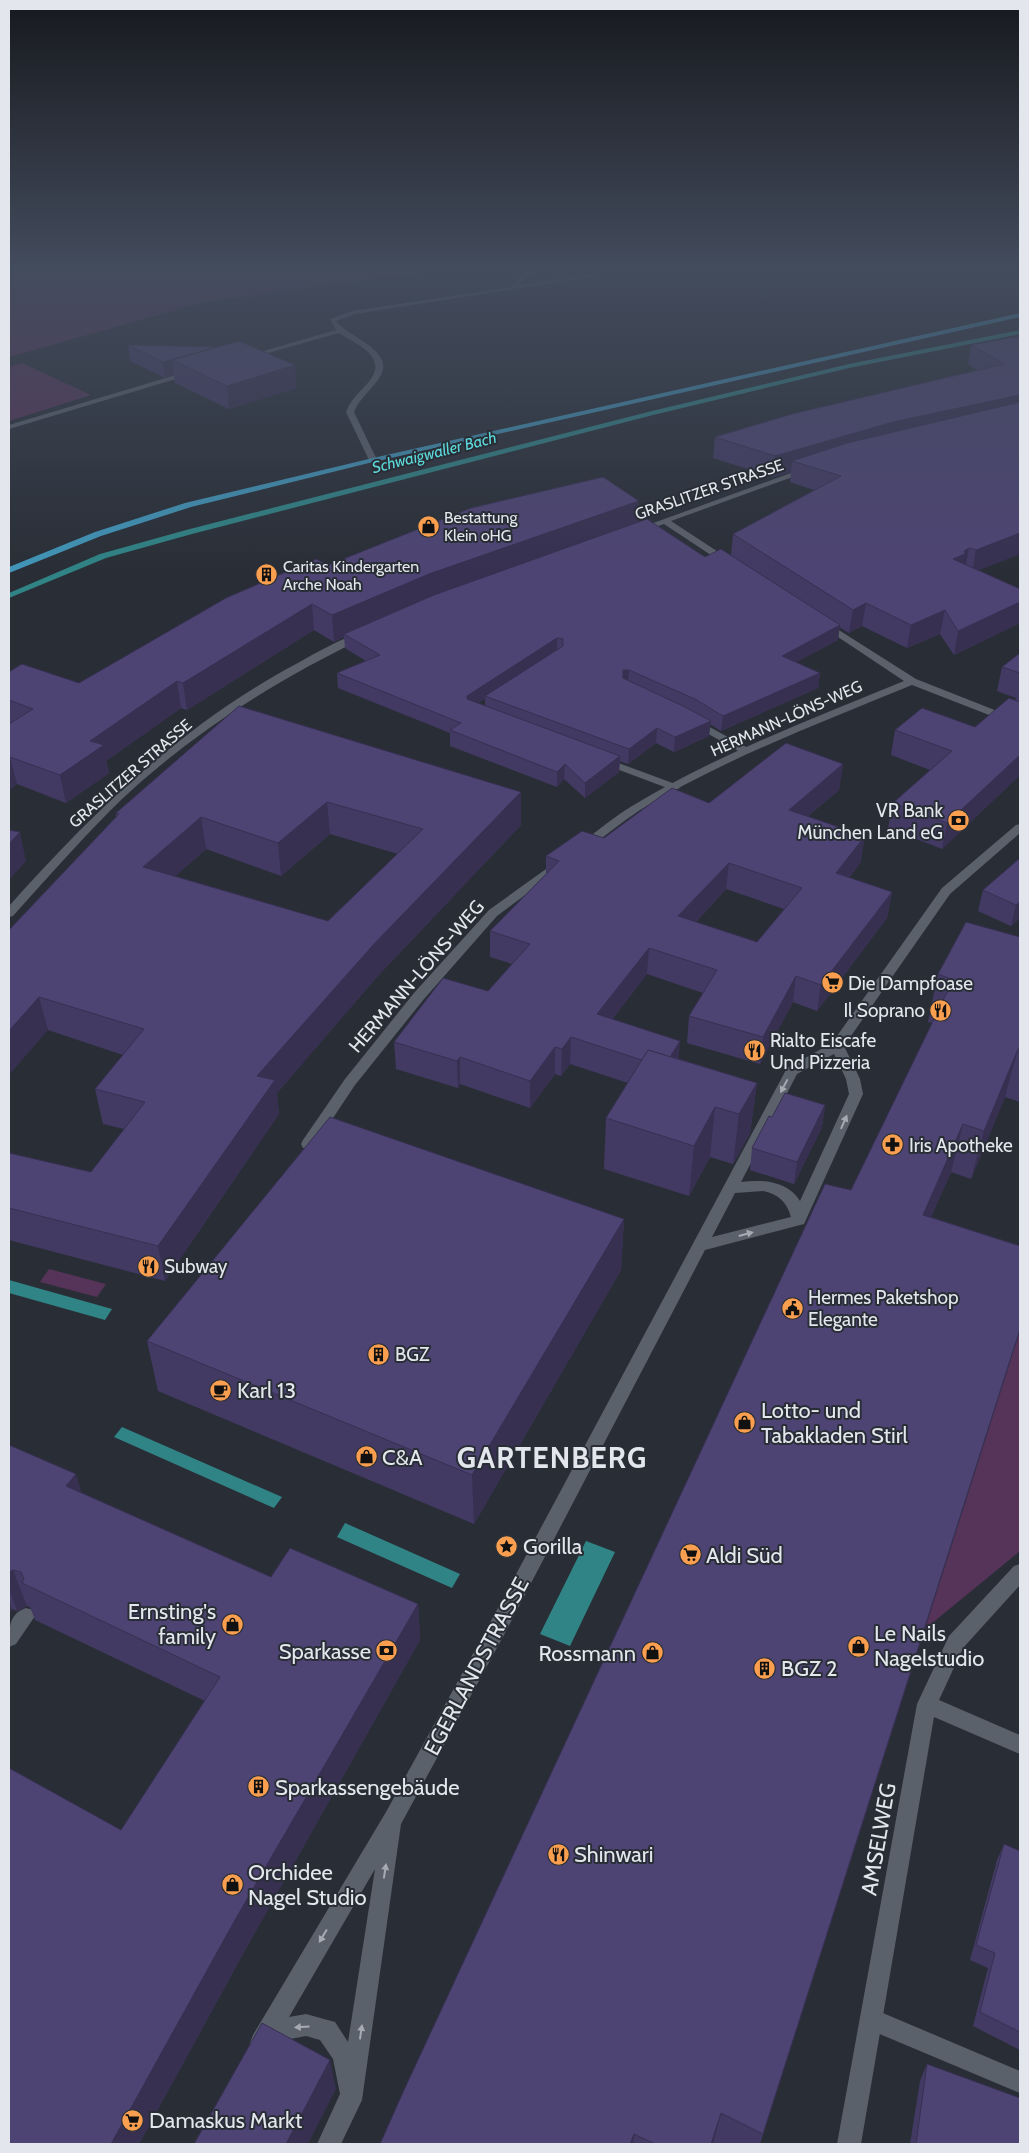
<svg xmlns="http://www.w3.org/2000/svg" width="1029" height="2153" font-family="Cabin,sans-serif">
  <rect width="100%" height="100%" fill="#292e36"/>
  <g fill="#563359">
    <polygon points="9,271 427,271 204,302 9,357"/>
    <polygon points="22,363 91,395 9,421 9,367"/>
    <polygon points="49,1269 106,1284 97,1297 40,1282"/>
    <polygon points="1020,1331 1020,1551 925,1629"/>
  </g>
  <g fill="#308486">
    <polygon points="9,1280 112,1309 105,1320 9,1293"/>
    <polygon points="122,1427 282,1497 274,1508 114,1437"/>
    <polygon points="345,1523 460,1574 452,1588 337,1537"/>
    <polygon points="586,1541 615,1552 570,1646 540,1634"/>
  </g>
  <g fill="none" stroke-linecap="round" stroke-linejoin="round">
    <polygon fill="#308486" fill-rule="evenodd" points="1020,330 1020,334 849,368 653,415 192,534 106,558 9,598 9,593 100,554 186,530 652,411 849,364"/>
    <g fill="#5b616b" fill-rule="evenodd">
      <path d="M526 271H533L519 285 595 274 598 276 355 314 336 321C348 337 394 350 381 375 373 389 360 397 354 412L377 460 376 462 369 460 346 412C351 399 358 394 367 384 391 358 358 345 339 333L247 359 243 357 336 330 330 319 352 311 511 287Z"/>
      <polygon points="189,371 196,373 9,429 9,425"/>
      <polygon points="693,718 750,749 751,751 750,753 742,753 689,723 689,719"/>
      <polygon points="602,757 678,785 680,787 678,789 670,789 598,762 597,760"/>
      <polygon points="871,2008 1020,2071 1020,2093 863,2027 860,2019 863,2011"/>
    </g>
    <g fill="#5b616b" fill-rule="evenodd">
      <polygon points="805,468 812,470 671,521 732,561 732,565 726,565 664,524 638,533 634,530"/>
      <path d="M823 620 916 679 1020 720V727L912 685C820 723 726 758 640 810 622 822 605 836 588 848H580V844C597 831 614 817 632 806 718 754 812 719 904 681L820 625V621Z"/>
      <path d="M361 633 366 636 364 638C276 680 194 732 122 799 84 836 49 876 13 916L9 917V906C93 812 183 724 296 664 316 653 339 639 361 633Z"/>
      <path d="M1020 824V833L950 894 844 1046 860 1079 863 1094 804 1224 705 1250 505 1633 401 1824 362 2100 341 2144H317L340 2094 333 2059 320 2040 306 2036 274 2042 269 2051 261 2054 253 2051 250 2043 253 2035 386 1812 491 1621 787 1068 832 1043 942 888 1016 825ZM834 1054 846 1079 849 1094 800 1201C788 1181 762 1179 741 1182L797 1074ZM763 1191C778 1194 787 1202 791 1217L712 1237 735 1193ZM375 1869 348 2042 335 2022 306 2014 289 2017Z"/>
      <polygon points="560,859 566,863 564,866 497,916 424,999 355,1085 313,1148 303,1148 301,1144 303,1140 345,1079 414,993 489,910"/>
      <polygon points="1020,1564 1020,1585 963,1648 939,1700 1020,1735 1020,1754 934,1717 861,2144 837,2144 917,1704 949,1636 1014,1566"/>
      <path d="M26 1608 33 1610 35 1616 16 1644 9 1647C9 1630 8 1614 26 1608Z"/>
    </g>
    <polygon fill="#4196b9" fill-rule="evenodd" points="1020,313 1020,317 373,462 191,507 101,536 9,573 9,567 95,532 185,503 373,458"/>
  </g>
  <g fill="#433a64" fill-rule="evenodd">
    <path d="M1020 336V554L978 570 1020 589V623L954 655 940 634 907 648 862 626 849 633 839 627 838 640 796 662 820 673 818 688 721 731 710 724 709 736 674 752 656 743 628 764 620 761 619 772 585 798 564 779 557 787 450 746V733L338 688 337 673 366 661 345 648 344 637 334 642 314 630 187 710 181 708 106 761 109 773 66 803 17 784 9 790V672L79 683 328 565 639 501 638 522 705 557 731 555 733 534 814 490 790 482 791 472 773 477 713 458 715 437 977 370 968 364 971 345ZM485 699V706L478 703Z"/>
    <polygon points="128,345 217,347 297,388 229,409 175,383 174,375 165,378 130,361"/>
    <polygon points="1020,653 1020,775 942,849 888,828 893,803 930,770 891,755 895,730 975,727 1015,700 1016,698 997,691 1002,667"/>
    <path d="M239 706 521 825 376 978 277 1093 279 1114 165 1281 9 1240V1153L91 1172 124 1129 103 1124 95 1089 123 1055 48 1030 9 930 116 817V813ZM330 834 398 854 328 921 175 876 206 849 281 876Z"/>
    <path d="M843 764 839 790 808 816 861 862 849 878 892 892 887 918 817 1011 793 1002 760 1064 687 1043 689 1016 703 993 647 974 612 1019 679 1059 757 1083 750 1133 733 1164 710 1157 689 1196 604 1169 606 1118 628 1083 570 1064 561 1076 555 1074 530 1108 460 1084 458 1088 396 1069 394 1042 488 991 512 964 490 957V931L546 874V856L604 838 709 803ZM726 889 784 909 757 942 696 922Z"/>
    <polygon points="1020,858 1020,918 1011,926 978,911 983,890"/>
    <polygon points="1020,937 1020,1102 1005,1097 971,1179 951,1172 931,1217 1020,1246 1020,1331 760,2144 380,2144 851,1190 933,1023 928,1022 938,974"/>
    <polygon points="825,1105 822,1127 794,1184 750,1170 752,1148 772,1117"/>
    <polygon points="624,1219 621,1270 474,1524 158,1391 147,1341"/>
    <polygon points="9,1445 82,1493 271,1577 418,1604 420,1640 244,1952 139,2144 9,2144 121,1830 205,1701 35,1620 30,1607 27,1606 17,1611 12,1609 9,1614"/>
    <polygon points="1004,1844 1020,1851 1020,2050 973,2026 988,1968 970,1960 997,1860"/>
    <polygon points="927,2064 1020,2144 910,2144 920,2081"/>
  </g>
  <g fill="#373051">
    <polygon points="217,347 172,360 174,375 165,378 163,362"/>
    <polygon points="295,365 297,388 229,409 227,386"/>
    <polygon points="1020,395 1020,415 792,461 791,472 773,477 775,456 893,422"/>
    <polygon points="639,501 637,526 344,634 344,637 334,642 332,615 429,574"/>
    <polygon points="1020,533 1020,554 972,573 976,550"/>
    <polygon points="969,548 965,570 953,559"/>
    <polygon points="1020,602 1020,623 954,655 958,631"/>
    <polygon points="866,603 862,626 849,633 853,610"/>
    <polygon points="312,604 314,630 187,710 183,683"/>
    <polygon points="945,610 940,634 907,648 911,625"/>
    <polygon points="840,625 838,640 780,671 782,656"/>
    <polygon points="557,638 557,652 485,696 485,699 467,710 467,696"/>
    <polygon points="623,670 629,670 628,684 623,685"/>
    <polygon points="820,673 818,688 721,731 723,716"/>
    <polygon points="177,681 181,708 106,761 109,773 66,803 60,775 90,741"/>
    <polygon points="711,721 709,736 674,752 675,737"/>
    <polygon points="657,728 656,743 628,764 629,749"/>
    <polygon points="1020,755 1020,775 942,849 947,823"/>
    <polygon points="620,756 619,772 585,798 585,783"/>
    <polygon points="10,757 17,784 9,790 9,758"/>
    <polygon points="565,764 564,779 557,787 557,772"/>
    <polygon points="843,764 839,790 785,835 789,810"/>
    <polygon points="521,792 521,825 376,978 277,1093 279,1114 165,1281 158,1246 257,1076 374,944"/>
    <polygon points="327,802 330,834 281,876 278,843"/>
    <polygon points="201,817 206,849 149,900 143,867"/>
    <polygon points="20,832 26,861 9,880 9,844"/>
    <polygon points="865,836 861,862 832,899 836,873"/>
    <polygon points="729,863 726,889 676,943 678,916"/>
    <polygon points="892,892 887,918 817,1011 821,985"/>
    <polygon points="1020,902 1020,918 1011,926 1016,905"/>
    <polygon points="649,948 647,974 596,1041 597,1014"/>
    <polygon points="796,976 793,1002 760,1064 763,1037"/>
    <polygon points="39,997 48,1030 9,1075 9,1031"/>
    <polygon points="571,1037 570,1064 561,1076 562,1049"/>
    <polygon points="680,1041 678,1068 663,1067"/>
    <polygon points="555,1047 555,1074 530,1108 530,1081"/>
    <polygon points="1018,1049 1005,1097 971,1179 984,1131"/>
    <polygon points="460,1057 460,1084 458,1088 457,1061"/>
    <polygon points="757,1083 750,1133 733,1164 739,1114"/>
    <polygon points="825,1105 822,1127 794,1184 797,1162"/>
    <polygon points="715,1107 710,1157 689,1196 694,1146"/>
    <polygon points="963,1124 951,1172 911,1263 923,1215"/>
    <polygon points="624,1219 621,1270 474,1524 472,1475"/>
    <polygon points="76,1474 87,1511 66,1486"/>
    <polygon points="13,1570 27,1606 17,1611 9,1589 9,1572"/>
    <polygon points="9,1599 12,1609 9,1614"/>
    <polygon points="418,1604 420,1640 244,1952 139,2144 111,2144 235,1920"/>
    <polygon points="330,2060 336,2089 308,2144 286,2144"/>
    <polygon points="721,2113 713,2144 711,2144"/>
    <polygon points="634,2134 633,2144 630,2144"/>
  </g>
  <g fill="#4e4474" stroke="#373051" fill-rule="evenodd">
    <polygon points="1020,336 1020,395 893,422 775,456 715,437 792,414 1004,364 971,345"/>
    <polygon points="239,341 295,365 227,386 172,360"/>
    <polygon points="128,345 217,347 163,362"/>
    <polygon points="1020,402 1020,533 976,550 969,548 964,551 965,554 953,559 1020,589 1020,602 958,631 945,610 911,625 866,603 853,610 733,534 841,476 792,461 847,443"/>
    <polygon points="603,477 639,501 429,574 332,615 312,604 183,683 177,681 90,741 104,745 60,775 10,757 9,758 9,724 33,709 9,700 9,672 22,664 79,683 226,598 316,559 328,565 471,508"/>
    <polygon points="647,519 705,557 721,549 840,625 782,656 820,673 723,716 695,699 629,670 623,670 623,678 685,707 711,721 675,737 657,728 629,749 485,696 563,646 563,639 557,638 467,696 467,699 620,756 585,783 565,764 557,772 450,730 461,723 337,673 380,655 344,634 434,595"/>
    <polygon points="1020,653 1020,673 1002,667"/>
    <polygon points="1009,698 1020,702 1020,755 947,823 893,803 952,751 895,730 922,708 975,727"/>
    <path d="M239 706 521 792 374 944 257 1076 275 1080 158 1246 9 1208V1153L91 1172 145 1102 95 1089 144 1029 39 997 9 1031V930L119 814 116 813ZM327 802 423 829 328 921 143 867 201 817 278 843Z"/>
    <path d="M786 743 843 764 789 810 865 836 836 873 892 892 821 985 796 976 763 1037 689 1016 717 970 649 948 597 1014 680 1041 670 1057 648 1050 642 1060 571 1037 562 1049 555 1047 530 1081 460 1057 457 1061 394 1042 443 978 488 991 530 944 490 931 559 861 546 856 582 831 604 838 672 788 709 803ZM729 863 802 888 757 942 678 916Z"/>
    <polygon points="9,830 20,832 9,844"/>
    <polygon points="1020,858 1020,902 1016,905 983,890"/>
    <polygon points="966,922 1020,937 1020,1050 1018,1049 984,1131 963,1124 923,1215 1020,1246 1020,1329 763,2134 721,2113 711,2144 655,2144 634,2134 630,2144 380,2144 404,2090 825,1184 851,1190 953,980 938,974"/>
    <polygon points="648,1050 757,1083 739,1114 715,1107 694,1146 606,1118"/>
    <polygon points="785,1093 825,1105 797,1162 752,1148 769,1116 772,1117"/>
    <polygon points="330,1117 624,1219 472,1475 147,1341"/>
    <polygon points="9,1445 76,1474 66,1486 271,1577 290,1548 418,1604 235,1920 111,2144 9,2144 9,1768 121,1830 220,1677 22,1583 24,1579 21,1572 13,1570 9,1572"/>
    <polygon points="1004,1844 1020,1851 1020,2032 980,2012 995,1953 976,1945"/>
    <polygon points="262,2023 330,2060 286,2144 194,2144"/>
    <polygon points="927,2064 1020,2098 1020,2144 916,2144"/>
  </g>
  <defs><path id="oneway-solid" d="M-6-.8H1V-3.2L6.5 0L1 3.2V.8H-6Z" transform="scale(1.25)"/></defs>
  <g fill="#a6aab2">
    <use href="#oneway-solid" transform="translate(784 1086) rotate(118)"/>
    <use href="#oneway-solid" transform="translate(844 1122) rotate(-66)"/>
    <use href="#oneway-solid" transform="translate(746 1234) rotate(-15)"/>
    <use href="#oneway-solid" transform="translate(385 1871) rotate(-81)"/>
    <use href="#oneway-solid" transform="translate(323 1936) rotate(121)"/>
    <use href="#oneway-solid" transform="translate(302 2027) rotate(177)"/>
    <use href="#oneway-solid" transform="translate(361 2032) rotate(-82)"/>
  </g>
  <linearGradient id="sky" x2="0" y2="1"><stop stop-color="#17191e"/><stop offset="0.47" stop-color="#434c5d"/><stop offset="1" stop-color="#434c5d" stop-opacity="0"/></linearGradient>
  <rect width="1029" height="573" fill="url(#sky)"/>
  <defs>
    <symbol id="shop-disc" viewBox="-11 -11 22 22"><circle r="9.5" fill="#fa9f4f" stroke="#292e36"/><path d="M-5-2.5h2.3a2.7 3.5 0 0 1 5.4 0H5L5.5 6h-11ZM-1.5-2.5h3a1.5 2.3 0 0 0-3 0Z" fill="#111"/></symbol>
    <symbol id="building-disc" viewBox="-11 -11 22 22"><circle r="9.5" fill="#fa9f4f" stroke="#292e36"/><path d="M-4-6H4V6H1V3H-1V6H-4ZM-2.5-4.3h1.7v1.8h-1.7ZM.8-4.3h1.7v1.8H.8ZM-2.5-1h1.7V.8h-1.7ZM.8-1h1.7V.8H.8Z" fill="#111"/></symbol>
    <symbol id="bank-disc" viewBox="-11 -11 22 22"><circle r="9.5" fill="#fa9f4f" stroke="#292e36"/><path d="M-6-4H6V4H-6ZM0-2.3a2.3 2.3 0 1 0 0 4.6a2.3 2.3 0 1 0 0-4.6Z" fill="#111"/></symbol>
    <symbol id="supermarket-disc" viewBox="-11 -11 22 22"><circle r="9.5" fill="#fa9f4f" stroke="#292e36"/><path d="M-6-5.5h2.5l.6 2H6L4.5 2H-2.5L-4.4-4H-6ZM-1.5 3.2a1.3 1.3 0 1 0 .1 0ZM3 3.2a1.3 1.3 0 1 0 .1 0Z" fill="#111"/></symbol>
    <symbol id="restaurant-disc" viewBox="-11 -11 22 22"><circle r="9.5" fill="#fa9f4f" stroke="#292e36"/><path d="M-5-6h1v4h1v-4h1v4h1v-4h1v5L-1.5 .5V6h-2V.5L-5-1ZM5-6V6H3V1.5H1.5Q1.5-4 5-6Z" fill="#111"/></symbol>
    <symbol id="pharmacy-disc" viewBox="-11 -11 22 22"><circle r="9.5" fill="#fa9f4f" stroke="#292e36"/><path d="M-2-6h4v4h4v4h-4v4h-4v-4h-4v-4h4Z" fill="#111"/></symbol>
    <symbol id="civic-disc" viewBox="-11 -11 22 22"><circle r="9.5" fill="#fa9f4f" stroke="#292e36"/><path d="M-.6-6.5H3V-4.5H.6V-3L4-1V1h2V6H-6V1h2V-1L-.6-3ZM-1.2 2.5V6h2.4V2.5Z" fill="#111"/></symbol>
    <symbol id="cafe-disc" viewBox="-11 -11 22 22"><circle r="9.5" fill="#fa9f4f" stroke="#292e36"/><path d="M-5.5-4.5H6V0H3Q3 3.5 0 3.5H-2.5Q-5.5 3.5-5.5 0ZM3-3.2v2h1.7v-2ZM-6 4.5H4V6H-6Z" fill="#111"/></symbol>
    <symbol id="sight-disc" viewBox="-11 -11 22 22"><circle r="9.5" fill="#fa9f4f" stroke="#292e36"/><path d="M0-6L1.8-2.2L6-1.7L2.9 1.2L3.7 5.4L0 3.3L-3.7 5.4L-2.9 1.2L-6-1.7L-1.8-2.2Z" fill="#111"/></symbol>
  </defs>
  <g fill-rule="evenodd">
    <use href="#shop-disc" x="416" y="514" width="25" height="25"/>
    <use href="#building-disc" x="254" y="562" width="25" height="25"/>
    <use href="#bank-disc" x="946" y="808" width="25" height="25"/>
    <use href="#supermarket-disc" x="820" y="970" width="25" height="25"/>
    <use href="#restaurant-disc" x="928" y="998" width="25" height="25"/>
    <use href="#restaurant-disc" x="742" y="1038" width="25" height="25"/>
    <use href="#pharmacy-disc" x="880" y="1132" width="25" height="25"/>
    <use href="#restaurant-disc" x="136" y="1254" width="25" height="25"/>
    <use href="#civic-disc" x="780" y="1296" width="25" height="25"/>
    <use href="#building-disc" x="366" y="1342" width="25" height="25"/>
    <use href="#cafe-disc" x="208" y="1378" width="25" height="25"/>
    <use href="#shop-disc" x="732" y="1410" width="25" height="25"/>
    <use href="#shop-disc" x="354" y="1444" width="25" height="25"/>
    <use href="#sight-disc" x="494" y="1534" width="25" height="25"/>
    <use href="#supermarket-disc" x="678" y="1542" width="25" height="25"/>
    <use href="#shop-disc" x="220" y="1612" width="25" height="25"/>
    <use href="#shop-disc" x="846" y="1634" width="25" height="25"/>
    <use href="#bank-disc" x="374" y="1638" width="25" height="25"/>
    <use href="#shop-disc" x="640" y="1640" width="25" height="25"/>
    <use href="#building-disc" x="752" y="1656" width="25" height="25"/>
    <use href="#building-disc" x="246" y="1774" width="25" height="25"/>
    <use href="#restaurant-disc" x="546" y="1842" width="25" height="25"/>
    <use href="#shop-disc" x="220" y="1872" width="25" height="25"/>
    <use href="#supermarket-disc" x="120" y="2108" width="25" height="25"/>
  </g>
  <g text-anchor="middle" stroke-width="4" stroke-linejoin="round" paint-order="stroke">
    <g font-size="16" font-style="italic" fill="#5dd9db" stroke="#292e36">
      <text transform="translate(434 452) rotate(-14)" y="6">Schwaigwaller Bach</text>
    </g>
    <g font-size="16" fill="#e3e6ec" stroke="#292e36">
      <text transform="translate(709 489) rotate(-19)" y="6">GRASLITZER STRASSE</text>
      <text transform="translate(786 718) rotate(-24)" y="6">HERMANN-LÖNS-WEG</text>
      <text transform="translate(130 773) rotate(-41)" y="6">GRASLITZER STRASSE</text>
    </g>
    <g font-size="16" fill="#e3e6ec" stroke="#292e36" text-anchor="start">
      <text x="444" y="523">Bestattung<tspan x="444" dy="18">Klein oHG</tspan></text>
      <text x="283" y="572">Caritas Kindergarten<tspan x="283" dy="18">Arche Noah</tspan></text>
    </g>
    <g font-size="19" fill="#e3e6ec" stroke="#292e36" text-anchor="start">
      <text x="943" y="817" text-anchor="end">VR Bank<tspan x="943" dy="22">München Land eG</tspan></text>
      <text x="848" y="990">Die Dampfoase</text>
      <text x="925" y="1017" text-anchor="end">Il Soprano</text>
      <text x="770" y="1047">Rialto Eiscafe<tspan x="770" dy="22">Und Pizzeria</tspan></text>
      <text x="909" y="1152">Iris Apotheke</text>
      <text x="164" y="1273">Subway</text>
      <text x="808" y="1304">Hermes Paketshop<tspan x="808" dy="22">Elegante</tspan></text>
      <text x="395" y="1361">BGZ</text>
    </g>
    <g font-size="19" fill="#e3e6ec" stroke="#292e36">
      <text transform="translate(416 976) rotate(-49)" y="7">HERMANN-LÖNS-WEG</text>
    </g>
    <g font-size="22" fill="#e3e6ec" stroke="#292e36" text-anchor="start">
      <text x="237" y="1398">Karl 13</text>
      <text x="761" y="1418">Lotto- und<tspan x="761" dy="25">Tabakladen Stirl</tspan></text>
      <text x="382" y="1465">C&amp;A</text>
      <text x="523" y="1554">Gorilla</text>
      <text x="706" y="1563">Aldi Süd</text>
      <text x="216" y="1619" text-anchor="end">Ernsting's<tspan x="216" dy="25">family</tspan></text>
      <text x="874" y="1641">Le Nails<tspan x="874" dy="25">Nagelstudio</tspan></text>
      <text x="371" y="1659" text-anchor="end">Sparkasse</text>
      <text x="636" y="1661" text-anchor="end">Rossmann</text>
      <text x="781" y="1676">BGZ 2</text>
      <text x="275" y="1795">Sparkassengebäude</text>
      <text x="574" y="1862">Shinwari</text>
      <text x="248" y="1880">Orchidee<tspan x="248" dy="25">Nagel Studio</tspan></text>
      <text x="149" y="2128">Damaskus Markt</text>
    </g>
    <g font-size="22" fill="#e3e6ec" stroke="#292e36">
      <text transform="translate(476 1666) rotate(-62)" y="8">EGERLANDSTRASSE</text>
      <text transform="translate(878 1839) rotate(-80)" y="8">AMSELWEG</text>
    </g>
    <g font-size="29" font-weight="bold" letter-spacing="1" fill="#e3e6ec" stroke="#292e36">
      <text x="552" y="1468">GARTENBERG</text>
    </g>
  </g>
  <rect width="1029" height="2153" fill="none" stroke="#e3e6ec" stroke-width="20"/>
</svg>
